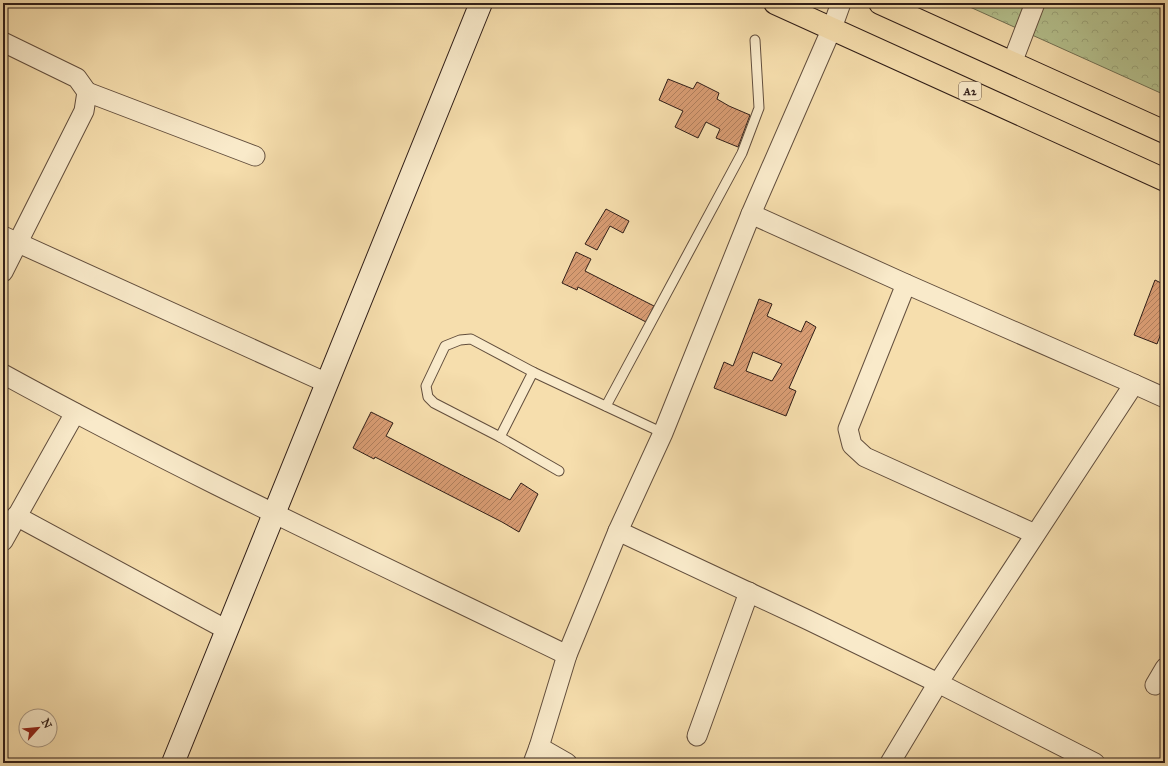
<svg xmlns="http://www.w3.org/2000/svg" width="1168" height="766" font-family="'IM FELL Great Primer',serif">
  <defs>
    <pattern id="park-crowns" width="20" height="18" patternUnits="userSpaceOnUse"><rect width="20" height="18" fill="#b5c28f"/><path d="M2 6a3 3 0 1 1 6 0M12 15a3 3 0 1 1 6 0" fill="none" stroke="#9ca67b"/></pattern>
    <pattern id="building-hatch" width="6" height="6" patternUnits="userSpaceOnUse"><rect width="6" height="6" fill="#d89c73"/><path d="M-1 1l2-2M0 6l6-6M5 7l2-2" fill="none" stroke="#b07f5d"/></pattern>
  </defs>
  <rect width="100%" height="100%" fill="#f6dead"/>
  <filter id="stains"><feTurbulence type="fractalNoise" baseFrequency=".005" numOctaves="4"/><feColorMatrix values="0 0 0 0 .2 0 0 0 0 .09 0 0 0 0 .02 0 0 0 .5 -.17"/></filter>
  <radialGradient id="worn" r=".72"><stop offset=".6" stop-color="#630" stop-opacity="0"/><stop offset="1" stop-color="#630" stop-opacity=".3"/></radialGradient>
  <polygon fill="url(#park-crowns)" stroke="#727054" points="961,3 1165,3 1165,95"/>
  <g fill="url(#building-hatch)" stroke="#301e18" fill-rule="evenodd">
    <polygon points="668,79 693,89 697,82 719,93 717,99 729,106 750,115 738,147 716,138 720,129 706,122 698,138 675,127 683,111 659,100"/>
    <polygon points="606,209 629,221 623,233 610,226 597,250 585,244"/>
    <polygon points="576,252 591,259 585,271 654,306 646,322 578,287 577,290 562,283"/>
    <polygon points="1155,280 1165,285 1165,323 1157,344 1134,335"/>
    <path d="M759 299 772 304 767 316 801 332 806 321 816 327 789 388 796 391 786 416 714 388 724 362 733 366ZM753 352 782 364 772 381 746 371Z"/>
    <polygon points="371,412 393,423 386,436 510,500 521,483 538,494 519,532 502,522 375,457 374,459 353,448"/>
  </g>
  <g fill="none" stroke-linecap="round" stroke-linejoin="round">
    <defs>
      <g id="lane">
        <polyline points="606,406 742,153 759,108 755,40"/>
        <polyline points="500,437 533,372"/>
        <polyline points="559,471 500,437 434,403 428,397 426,386 445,346 460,340 471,339 533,372 663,433"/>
      </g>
      <g id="street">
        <polyline points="3,42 77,78 87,92 84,111 3,272"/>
        <polyline points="1012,63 1035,3"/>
        <polyline points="87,92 255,156"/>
        <polyline points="751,214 906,284 1134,384 1165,398"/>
        <polyline points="3,236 327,383"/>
        <polyline points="906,284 848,429 852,445 865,457 1035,534"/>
        <path d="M3 374C187 475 378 563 567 655"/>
        <polyline points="16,516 227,630"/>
        <polyline points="618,531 808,620 938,683 890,763"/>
        <polyline points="3,541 75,413"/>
        <polyline points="1155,685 1165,668"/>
        <polyline points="697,736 749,592"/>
        <polyline points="539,747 567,763"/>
        <polyline points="533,763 539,747 567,655 618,531 663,433 751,214 832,28 841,3"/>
        <polyline points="1095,763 938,683 1134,384"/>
      </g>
      <polyline id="secondary" points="173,763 481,3"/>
      <g id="highway">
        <polyline points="775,3 1165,180"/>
        <polyline points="880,3 1165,132"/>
      </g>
    </defs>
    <use href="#lane" stroke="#624e3d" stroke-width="11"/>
    <use href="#street" stroke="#624e3d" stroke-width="21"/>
    <use href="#secondary" stroke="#301e18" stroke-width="24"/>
    <use href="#highway" stroke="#301e18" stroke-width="24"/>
    <use href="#lane" stroke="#f9eaca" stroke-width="9"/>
    <use href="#street" stroke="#f9eaca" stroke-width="19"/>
    <use href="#secondary" stroke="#f9eaca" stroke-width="22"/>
    <use href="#highway" stroke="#f6dead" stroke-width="22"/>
  </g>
  <g text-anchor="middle" stroke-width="4" stroke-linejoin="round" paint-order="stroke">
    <rect fill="#f9eaca" stroke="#6c5b4d" stroke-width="1" x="959" y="82" width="22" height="18" rx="3"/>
    <g font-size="11" font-weight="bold" fill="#301e18">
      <text x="970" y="95">A2</text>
    </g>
  </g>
  <rect width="1168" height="766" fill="none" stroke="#f6dead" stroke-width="16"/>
  <rect x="4" y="4" width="1160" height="758" fill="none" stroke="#301e18" stroke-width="2"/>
  <rect x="8" y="8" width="1152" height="750" fill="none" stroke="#301e18"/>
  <g transform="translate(38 728) rotate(63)"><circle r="19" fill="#f9eaca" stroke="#a99883"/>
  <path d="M0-3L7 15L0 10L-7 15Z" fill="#8f2418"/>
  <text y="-6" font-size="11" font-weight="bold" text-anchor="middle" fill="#301e18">N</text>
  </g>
  <rect width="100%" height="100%" filter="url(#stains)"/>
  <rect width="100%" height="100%" fill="url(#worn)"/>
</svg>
